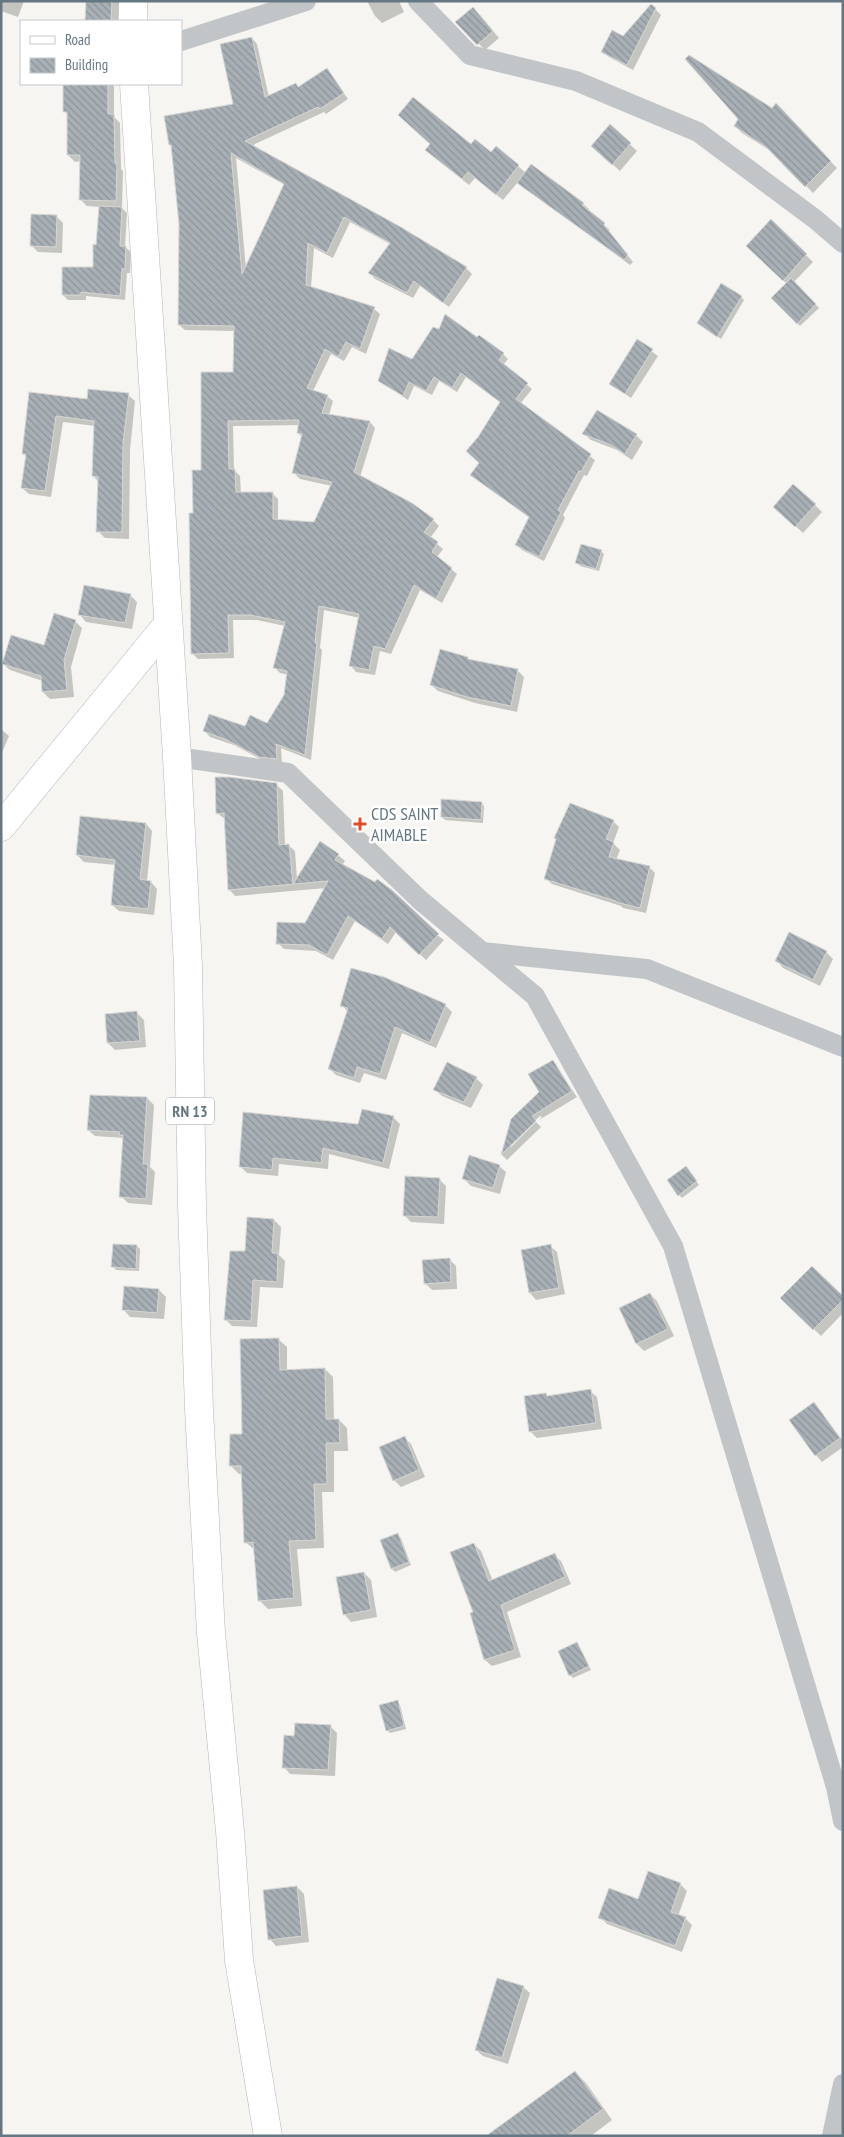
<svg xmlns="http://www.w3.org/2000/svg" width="844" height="2137" font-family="'PT Sans Narrow',sans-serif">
  <defs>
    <pattern id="building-back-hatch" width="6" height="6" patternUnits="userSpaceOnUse" patternTransform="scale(1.25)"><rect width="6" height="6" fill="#a8b0b5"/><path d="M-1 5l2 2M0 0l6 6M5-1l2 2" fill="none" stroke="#8c9499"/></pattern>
  </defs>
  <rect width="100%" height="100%" fill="#f6f5f2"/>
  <g fill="#0003" fill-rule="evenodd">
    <polygon points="1,1 24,1 18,17 1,11"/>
    <polygon points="87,1 119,1 118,21 86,21"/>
    <polygon points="367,1 399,1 404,12 382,23 375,16"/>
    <polygon points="655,9 661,15 633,70 609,57 603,52 623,37"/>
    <polygon points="480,15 499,38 485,50 457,22"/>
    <path d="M252 38 257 44 269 97 296 84 300 88 326 69 348 99 326 114 324 112 251 146 466 268 472 274 449 307 420 286 413 298 375 279 370 273 390 244 350 222 333 258 314 248 311 288 374 309 380 314 366 354 352 347 344 361 331 354 313 391 327 396 333 401 329 415 370 422 375 428 360 477 433 520 439 526 430 538 443 549 437 557 457 574 442 603 420 590 391 654 380 651 375 675 356 672 351 666 360 618 324 610 320 648 322 650 311 760 281 748 282 764 266 762 234 745 210 737 205 731 268 725 285 695 288 675 280 673 274 667 285 626 257 620H233L234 658 198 659 192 653 194 514 202 471 235 373V331L185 330 179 325 180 224 173 147 170 144 235 105ZM236 158 285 185 246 269ZM300 425 298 433 302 437 294 473 300 479 332 486 315 523 278 520V499L272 493 241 494 240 476 234 470 233 426Z"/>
    <polygon points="64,84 112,84 114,86 114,117 120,123 121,169 123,171 122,208 127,213 125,247 131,252 130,273 127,273 125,300 86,296 86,300 68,300 63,295 94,269 101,207 87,206 80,199 81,161 75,162 68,155 68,115 64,111"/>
    <polygon points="776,105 837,168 813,193 774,153 742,133 735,126 772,109"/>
    <polygon points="610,126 637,151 620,171 600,153"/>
    <polygon points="471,146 491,154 496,147 526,173 583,204 589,209 587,211 610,230 608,231 633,262 630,265 518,182 503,200 475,178 469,185 433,156"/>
    <polygon points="56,216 63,223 62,253 38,252 31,245"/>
    <polygon points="771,221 813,262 794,282 819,308 800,326 773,298 787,284 748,246"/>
    <polygon points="741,297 744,300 721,339 698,323"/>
    <polygon points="477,339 503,354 508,359 503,365 532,389 520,404 595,460 587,476 584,475 563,515 565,518 544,561 522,550 517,545 530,518 471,475 480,463 479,437 501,403 466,377 457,392 439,381 432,395 414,386 408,400 380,381 412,361"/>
    <polygon points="637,341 658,356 631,398 610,384"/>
    <polygon points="30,393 88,401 128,395 135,401 130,450 129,539 105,538 98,531 99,482 93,476 95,426 63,422 51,497 29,494 22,488 27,457 23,454"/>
    <polygon points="584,434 636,435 643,442 632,460 617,450 591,440"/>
    <polygon points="815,505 822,512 803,533 782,514"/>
    <polygon points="601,551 604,554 599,571 580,566 577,562"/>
    <polygon points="130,595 137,602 132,629 86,622 80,615"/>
    <polygon points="75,621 82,628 71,667 74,697 50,699 43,692 43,681 10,670 3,664 45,647"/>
    <polygon points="468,658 470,661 517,670 524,677 517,712 475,703 438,691 431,685"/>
    <polygon points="1,729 9,736 1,755"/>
    <polygon points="277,785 283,791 285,845 288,845 295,851 297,879 338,855 345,861 342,865 444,940 426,960 396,932 388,944 355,921 333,960 316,951 284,949 278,943 306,924 326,888 235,896 229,889 225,819 217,813"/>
    <polygon points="481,803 484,806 483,823 445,820 442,817"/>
    <polygon points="613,821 619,827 613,843 620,850 616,860 649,867 655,873 646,913 623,908 621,906 552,884 545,878"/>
    <polygon points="146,824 152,831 147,881 151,882 157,889 154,915 119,911 112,905 116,865 84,862 77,855"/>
    <polygon points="826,952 833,959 820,986 783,968 777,961"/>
    <polygon points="393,982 446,1006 452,1012 436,1048 402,1033 386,1080 364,1073 360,1083 336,1075 330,1069 348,1012 342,1005"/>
    <polygon points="137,1013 144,1020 146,1047 115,1050 108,1043"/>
    <polygon points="553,1061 577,1097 539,1120 542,1117 540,1116 511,1144 511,1147 536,1122 541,1127 507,1160 502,1155 512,1120 541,1092"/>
    <polygon points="476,1078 483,1085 471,1108 442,1096 435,1090"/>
    <polygon points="123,1096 147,1098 154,1105 150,1167 155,1172 152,1205 128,1203 121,1196 124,1138 95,1136 88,1130 123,1098"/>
    <polygon points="393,1117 400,1124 389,1169 329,1154 328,1169 279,1164 278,1176 247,1173 240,1166 359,1125"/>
    <polygon points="499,1166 506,1172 500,1194 471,1186 464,1179"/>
    <polygon points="689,1171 699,1185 682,1198 679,1195"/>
    <polygon points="439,1179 446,1186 444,1224 411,1222 404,1215"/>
    <polygon points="274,1220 281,1227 279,1255 285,1261 283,1288 260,1287 257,1327 232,1326 225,1319 247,1253"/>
    <polygon points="137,1246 140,1249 139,1271 116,1270 113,1266"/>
    <polygon points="550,1246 557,1252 565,1294 536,1300 530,1293"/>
    <polygon points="449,1259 456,1266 457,1289 432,1290 425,1283"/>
    <polygon points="159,1290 166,1297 164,1319 130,1317 124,1310"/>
    <polygon points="650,1294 657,1301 674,1336 644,1351 637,1344 620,1309"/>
    <polygon points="782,1298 843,1298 843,1313 821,1336"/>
    <polygon points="278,1339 287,1347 287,1371 325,1369 333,1377 334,1420 339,1420 347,1428 348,1451 334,1451 334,1492 322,1492 324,1548 297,1549 302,1606 268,1609 260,1601 255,1550 245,1542 243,1474 239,1474 231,1466"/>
    <polygon points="590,1391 597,1397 602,1429 537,1438 530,1431 546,1395 548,1397"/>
    <polygon points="814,1403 843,1441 843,1447 822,1462 816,1455"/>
    <polygon points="404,1438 411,1444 425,1477 401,1487 394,1480"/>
    <polygon points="397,1535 401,1538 411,1565 395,1572 392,1569 382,1541"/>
    <polygon points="474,1544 481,1551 493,1581 554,1555 561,1561 571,1584 507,1612 521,1657 492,1666 485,1660 475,1613"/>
    <polygon points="364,1573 371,1580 377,1617 351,1622 345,1615"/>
    <polygon points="577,1644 591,1670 573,1678 570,1675"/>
    <polygon points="397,1702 400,1705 406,1729 390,1733 387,1730"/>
    <polygon points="330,1726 337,1733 335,1776 290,1774 284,1767 296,1737"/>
    <polygon points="680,1884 687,1891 678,1916 685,1918 692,1925 682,1952 607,1924 600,1917"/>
    <polygon points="297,1887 304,1894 309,1942 276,1946 270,1939"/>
    <polygon points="523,1987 530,1993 508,2064 483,2056 476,2050"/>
    <polygon points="575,2072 586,2083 612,2120 591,2136 495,2136"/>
  </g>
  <g fill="url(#building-back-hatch)" stroke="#d7d7d5" fill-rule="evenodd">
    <polygon points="86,1 112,1 111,21 85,21"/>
    <polygon points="651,4 656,8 627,65 601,52 612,30 623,36"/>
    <polygon points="473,7 493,31 477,45 455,22"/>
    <path d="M252 37 265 97 296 83 298 87 327 68 344 93 320 109 318 107 245 141 399 226 467 267 443 303 414 281 407 293 368 273 390 243 344 217 327 253 308 243 306 285 375 307 360 349 346 342 338 357 325 349 307 388 328 395 322 413 370 421 354 472 412 503 434 519 424 532 438 542 432 552 452 568 436 599 414 585 385 649 374 646 369 670 349 666 359 614 319 606 315 643H317L305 755 276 744 277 759 259 757 227 740 203 731 209 714 245 726 250 715 267 723 284 695 287 671 273 668 285 622 250 615H228L229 653 191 654 189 513H193L192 470H201V372H233L234 326 178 325 179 224 171 145H169L164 116 233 104 220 44ZM231 153 284 184 242 274ZM299 420 297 433 302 434 292 473 332 482 314 522 273 519V492H236L235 469H229L228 421Z"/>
    <polygon points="689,55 772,108 776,103 831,161 805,187 766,147 734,126 738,119 685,59"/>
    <polygon points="63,84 108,84 108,114 114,114 115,163 117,163 116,201 79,200 80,155 67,155 67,112 63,112"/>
    <polygon points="413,97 471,144 475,139 491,152 496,146 519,165 496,195 468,172 462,179 425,150 430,144 398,115"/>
    <polygon points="610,124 631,143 612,165 591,146"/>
    <polygon points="531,164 584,203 582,205 605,223 604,225 628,255 624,260 517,183"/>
    <polygon points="99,206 122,207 120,246 126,246 125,269 122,269 120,296 81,292 81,295 62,295 62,267 93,267 93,244 96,245"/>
    <polygon points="31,214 57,215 56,247 30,246"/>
    <polygon points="771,219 807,254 783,281 746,246"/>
    <polygon points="791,278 816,304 797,324 771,298"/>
    <polygon points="721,283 742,296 717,337 697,323"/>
    <polygon points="445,314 477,337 479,335 504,353 499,360 528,383 516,399 591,454 581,472 579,471 558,510 561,512 539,557 515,545 529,517 470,475 479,463 466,451 478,437 500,402 461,373 452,388 434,377 426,391 409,382 403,396 378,381 389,348 412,359 433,327 439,329"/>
    <polygon points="637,339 653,349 625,394 609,384"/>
    <polygon points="88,389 129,393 123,443 122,532 96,532 98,477 92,476 94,421 56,416 45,491 21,488 26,454 22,454 29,392 87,399"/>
    <polygon points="597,410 637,434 625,454 609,444 582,434"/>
    <polygon points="793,484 816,504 795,527 773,507"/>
    <polygon points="581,544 602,550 596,569 575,563"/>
    <polygon points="84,585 131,594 125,623 78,615"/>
    <polygon points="54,613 76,620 64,660 67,690 42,692 41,676 2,664 11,635 44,645"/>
    <polygon points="440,649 468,657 468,659 518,669 511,706 467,697 430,685"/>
    <polygon points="215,777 229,777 277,783 279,845 289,844 293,884 320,841 339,854 335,860 375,882 377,879 392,890 439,934 419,955 390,927 382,939 348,916 327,955 309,945 276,944 277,922 305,923 328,881 228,890 224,813 216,814"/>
    <polygon points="441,799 482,802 481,820 441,817"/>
    <polygon points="570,803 614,820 606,839 614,842 609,857 650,866 640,908 616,902 616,901 544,879 556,839 554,838"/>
    <polygon points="80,816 146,823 140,879 151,881 148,909 111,905 115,860 76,855"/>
    <polygon points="789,932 827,951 813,980 775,961"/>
    <polygon points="351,968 384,977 446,1004 430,1043 395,1027 380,1074 357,1067 354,1078 328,1069 348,1008 340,1006"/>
    <polygon points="137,1011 140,1041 107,1043 105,1014"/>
    <polygon points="553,1060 572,1091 532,1116 536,1121 501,1155 511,1119 539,1092 528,1074"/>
    <polygon points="447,1062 477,1077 464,1102 433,1090"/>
    <polygon points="90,1095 147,1097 143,1164 148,1164 146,1199 119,1197 123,1135 119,1135 120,1132 87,1130"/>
    <polygon points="362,1109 394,1116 383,1163 323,1148 321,1163 273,1158 272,1170 239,1167 243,1112 358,1124"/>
    <polygon points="469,1155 500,1165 493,1188 462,1179"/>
    <polygon points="686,1166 697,1181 678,1196 667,1180"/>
    <polygon points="405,1176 440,1178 438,1217 403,1216"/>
    <polygon points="247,1217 274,1219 272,1253 278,1253 277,1282 253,1280 251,1321 224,1320 230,1251 245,1251"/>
    <polygon points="113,1244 137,1245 136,1269 111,1267"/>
    <polygon points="551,1244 559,1288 529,1293 521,1250"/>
    <polygon points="450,1258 451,1282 424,1284 422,1260"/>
    <polygon points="812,1266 843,1296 843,1300 813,1330 780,1298"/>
    <polygon points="124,1286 159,1289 157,1313 122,1310"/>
    <polygon points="650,1293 668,1329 636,1344 619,1308"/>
    <polygon points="279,1338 280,1370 325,1368 326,1419 339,1419 340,1443 326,1443 327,1484 314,1484 316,1540 289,1541 294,1598 258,1601 253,1542 244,1543 241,1466 229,1466 230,1434 242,1434 240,1339"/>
    <polygon points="591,1389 596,1423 529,1432 524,1396 546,1393 547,1396"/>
    <polygon points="814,1402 840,1438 815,1456 789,1420"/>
    <polygon points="405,1436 419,1470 393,1481 379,1447"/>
    <polygon points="398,1533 409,1562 391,1569 380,1540"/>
    <polygon points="474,1543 489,1581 555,1553 565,1577 501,1605 515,1650 484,1660 470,1613 473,1612 450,1552"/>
    <polygon points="364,1572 371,1610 343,1615 336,1577"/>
    <polygon points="577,1642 589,1666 569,1676 558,1651"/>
    <polygon points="398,1700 404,1726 386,1731 379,1705"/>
    <polygon points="295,1723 331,1725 328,1770 282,1768 284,1735 294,1736"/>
    <polygon points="648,1871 681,1883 671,1912 686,1917 675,1946 598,1918 609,1888 638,1899"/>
    <polygon points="297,1886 302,1936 268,1940 263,1890"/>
    <polygon points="497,1978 524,1986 502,2058 475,2050"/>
    <polygon points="575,2071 603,2109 567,2136 486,2136"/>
  </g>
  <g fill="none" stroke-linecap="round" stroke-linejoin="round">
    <defs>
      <polyline id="secondary" points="1,827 168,624"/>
      <g id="primary">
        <polyline points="133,1 133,21"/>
        <polyline points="134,84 177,757 188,966 192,1206 199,1409 211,1633 230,1831 239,1960 268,2136"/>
      </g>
    </defs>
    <use href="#secondary" stroke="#b1b7bb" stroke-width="29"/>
    <use href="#primary" stroke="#b2b7ba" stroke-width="29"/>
    <g stroke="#c1c5c8" stroke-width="20">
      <polyline points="418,1 470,55 576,81 698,132 815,219 843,243"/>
      <polyline points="181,41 306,1"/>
      <polyline points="177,757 288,773 420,900 535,996 673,1246 836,1787 843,1821"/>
      <polyline points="482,952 647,969 843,1047"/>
      <polyline points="832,2136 843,2084"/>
    </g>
    <use href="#secondary" stroke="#fff" stroke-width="28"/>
    <use href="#primary" stroke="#fff" stroke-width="28"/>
  </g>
  <path fill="#de4c2a" stroke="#fff" stroke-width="2" d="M357.5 816.5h5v5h5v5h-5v5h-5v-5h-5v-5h5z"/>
  <g text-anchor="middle" stroke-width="5" stroke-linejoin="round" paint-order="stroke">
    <rect fill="#fff" stroke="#93a0a8" stroke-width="1" x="166" y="1097.5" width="48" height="27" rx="4"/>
    <g font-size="16" font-weight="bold" fill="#657782">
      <text x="190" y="1117">RN 13</text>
    </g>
    <g font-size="18" fill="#657782" stroke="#fff" text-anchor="start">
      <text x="371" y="820">CDS SAINT<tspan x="371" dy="21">AIMABLE</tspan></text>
    </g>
  </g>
  <rect width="844" height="2137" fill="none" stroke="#657782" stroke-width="5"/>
  <rect x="20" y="20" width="162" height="65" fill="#ffffff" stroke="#c1c9cd"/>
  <rect x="30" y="36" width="25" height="8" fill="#ffffff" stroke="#c1c9cd"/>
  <text x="65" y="45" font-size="15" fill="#657782">Road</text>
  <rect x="30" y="58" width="25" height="15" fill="url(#building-back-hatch)" stroke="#c1c9cd"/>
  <text x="65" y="70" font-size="15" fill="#657782">Building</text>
</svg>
